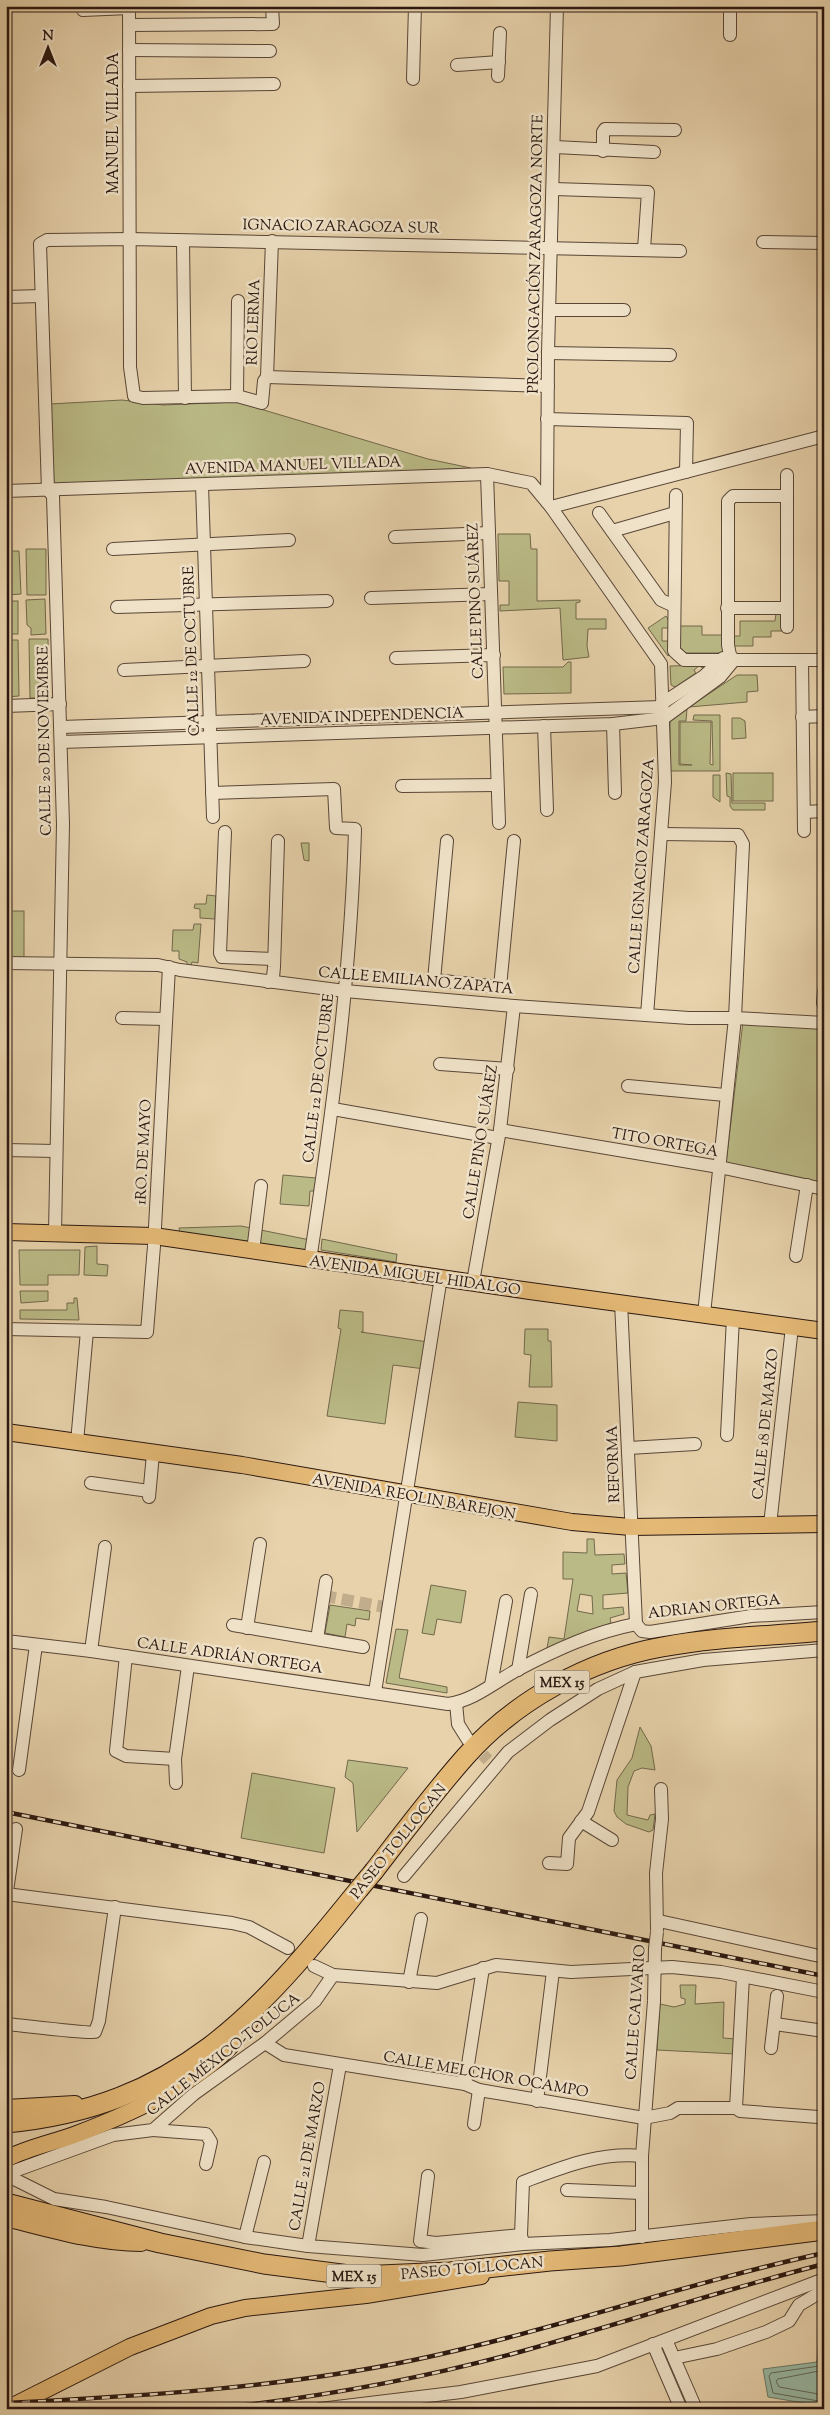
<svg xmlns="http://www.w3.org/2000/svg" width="830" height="2415" font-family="'Sorts Mill Goudy',serif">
  <rect width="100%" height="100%" fill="#e7d2ab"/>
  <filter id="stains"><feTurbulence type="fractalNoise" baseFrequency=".004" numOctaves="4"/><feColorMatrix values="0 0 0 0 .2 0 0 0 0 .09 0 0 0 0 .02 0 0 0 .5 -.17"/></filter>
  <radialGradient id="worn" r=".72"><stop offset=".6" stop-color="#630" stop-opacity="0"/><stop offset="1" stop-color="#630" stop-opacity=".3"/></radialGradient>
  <g fill="#baba86" stroke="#72684b" fill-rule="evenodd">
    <polygon points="122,400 163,405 237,402 428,459 471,468 54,487 50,404"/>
    <polygon points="498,534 530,534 531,549 537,549 537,601 580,600 580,602 576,603 576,619 606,619 606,629 588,629 587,646 589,657 563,660 560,608 500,611 500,605 509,605 509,581 499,581"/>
    <polygon points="26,549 46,549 46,595 27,595"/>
    <polygon points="6,551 19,551 21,594 6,595"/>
    <polygon points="45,599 46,634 31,635 31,628 27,625 26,600"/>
    <rect x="6" y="601" width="12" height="33"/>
    <polygon points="776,613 782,613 782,631 771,631 771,637 753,637 753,646 734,646 734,636 740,636 740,621 775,621"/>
    <polygon points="666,616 669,621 669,628 662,628 662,641 669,641 670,654 668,656 648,628"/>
    <polygon points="680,626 702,626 702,635 723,635 723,653 685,653 680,647"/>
    <polygon points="29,639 48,639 49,698 30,698"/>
    <polygon points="7,640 18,640 19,696 6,697"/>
    <polygon points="568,662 571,662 571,693 504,694 503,667 563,667"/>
    <polygon points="703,665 703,668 699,666 694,670 696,673 675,687 671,685 670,666"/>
    <polygon points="737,675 757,675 758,691 747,692 747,702 689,707"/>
    <polygon points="687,709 686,721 679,721 679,765 692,765 680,764 680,722 711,722 710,764 713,765 712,721 693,720 694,715 720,715 720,771 670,771 670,720"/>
    <polygon points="732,718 740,718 745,721 746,738 732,739"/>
    <polygon points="6,729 11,729 12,777 6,777"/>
    <polygon points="726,773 731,774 732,803 765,803 765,810 733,810 730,806 730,797 727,796"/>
    <rect x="733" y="773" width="40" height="28"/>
    <polygon points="713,775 720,775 720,802 713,797"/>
    <polygon points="301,843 309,843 309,861 304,860"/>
    <polygon points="207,895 216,896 215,919 200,918 200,909 194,908 195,904 206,904"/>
    <rect x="6" y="911" width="18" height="47"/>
    <polygon points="194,924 201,924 198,963 192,962 191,966 187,966 187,962 179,959 179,951 172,951 173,930 193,930"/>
    <polygon points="743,1022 824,1028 824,1184 726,1163"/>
    <polygon points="283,1175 316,1178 314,1191 310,1191 309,1206 280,1204"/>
    <polygon points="241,1226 315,1241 313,1256 180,1234 179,1228"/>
    <polygon points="322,1239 395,1254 397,1254 396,1262 321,1250"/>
    <polygon points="97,1246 97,1264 108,1265 107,1276 84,1275 85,1247"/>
    <polygon points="19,1250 80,1250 79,1275 48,1275 48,1285 20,1285"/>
    <polygon points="20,1291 48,1291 48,1301 21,1303"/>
    <polygon points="74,1298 77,1298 79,1320 20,1319 20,1310 67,1310 67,1303 74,1303"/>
    <polygon points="340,1310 363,1312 363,1332 361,1332 428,1342 425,1369 393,1365 385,1424 327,1416 341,1329 338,1328"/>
    <polygon points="525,1329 548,1329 548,1341 551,1341 552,1387 529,1387 531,1355 524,1354"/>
    <polygon points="518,1402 557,1405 557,1441 515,1437"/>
    <path d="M587 1539H594L595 1555 624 1554 625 1564 612 1565V1574L626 1573 628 1593 603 1595V1609L623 1607 624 1614 610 1618 611 1623 547 1648 549 1637 564 1639 573 1579H563V1552L587 1553ZM580 1594 592 1596 593 1614 577 1611Z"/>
    <polygon points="431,1585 466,1591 461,1623 437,1619 434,1635 422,1633"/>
    <polygon points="330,1605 370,1611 369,1620 356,1618 355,1626 347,1624 345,1637 325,1633"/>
    <polygon points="396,1629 408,1630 399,1678 447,1687 447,1693 386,1683"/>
    <polygon points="640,1727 651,1746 655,1770 642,1768 634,1771 628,1787 627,1815 648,1820 650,1815 655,1814 653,1830 649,1832 626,1824 617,1817 614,1811 617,1780 632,1758"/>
    <polygon points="348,1760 408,1768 357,1832 353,1783 345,1777"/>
    <polygon points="252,1773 335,1788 324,1853 241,1838"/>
    <polygon points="680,1985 696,1985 695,2004 724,2002 723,2038 737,2039 736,2054 657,2050 660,2004 674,2007 685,2004 685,1999 681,1998"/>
  </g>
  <polygon fill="#98b8a3" stroke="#6c7868" points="820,2326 824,2326 824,2409 822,2406 768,2397 763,2369 817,2362"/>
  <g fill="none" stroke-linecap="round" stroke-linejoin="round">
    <g stroke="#61685a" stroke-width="1">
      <polyline points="824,2342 822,2362 819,2366 771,2373 769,2376 773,2393 824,2402"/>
      <polyline points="824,2370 778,2379 776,2381 779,2387 824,2395"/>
    </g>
    <g stroke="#c1ad8c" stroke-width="12" stroke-dasharray="12 6" stroke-linecap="butt">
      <polyline points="324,1596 390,1608"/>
      <polyline points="470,1742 488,1760"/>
    </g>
    <defs>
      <g id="minor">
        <polyline points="129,6 130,367 134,396 143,398 237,396 262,403 264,381 267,377 272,241"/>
        <polyline points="83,10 129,8"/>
        <polyline points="130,25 273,24 272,6"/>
        <polyline points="730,35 730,6"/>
        <polyline points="129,50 270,51"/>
        <polyline points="457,65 499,62"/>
        <polyline points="498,76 500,33"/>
        <polyline points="413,79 415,6"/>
        <polyline points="129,86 274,84"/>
        <polyline points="555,147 654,152"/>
        <polyline points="603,151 603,132 605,129 675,130"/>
        <polyline points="554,189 648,192 644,249"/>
        <polyline points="183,241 185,398"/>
        <polyline points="763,242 824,243"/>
        <polyline points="6,297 41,296"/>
        <polyline points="550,310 624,310"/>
        <polyline points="548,353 670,355"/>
        <polyline points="267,377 548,386"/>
        <polyline points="237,396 238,301"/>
        <polyline points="547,419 687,423 686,472"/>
        <polyline points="487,474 499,823"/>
        <polyline points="202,485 213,817"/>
        <polyline points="6,491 487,474 531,483 551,507 661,664 665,782 647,1015"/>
        <polyline points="676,495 674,651 684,660 824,660"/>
        <polyline points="547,502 548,353 557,6"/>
        <polyline points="551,507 824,436"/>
        <polyline points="599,513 661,600 674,606"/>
        <polyline points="612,531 675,513"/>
        <polyline points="395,537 489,533"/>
        <polyline points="113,549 289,540"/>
        <polyline points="371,598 491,594"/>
        <polyline points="117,607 327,601"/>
        <polyline points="727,608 786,608"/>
        <polyline points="787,627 787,475"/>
        <polyline points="396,658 494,655"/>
        <polyline points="734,660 730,655 728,645 728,501 733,496 787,496"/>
        <polyline points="802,660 804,831"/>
        <polyline points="124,670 304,661"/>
        <polyline points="661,704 704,676 723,658"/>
        <polyline points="6,706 60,704"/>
        <polyline points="802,717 824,716"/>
        <polyline points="613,724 615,793"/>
        <polyline points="544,726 547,810"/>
        <polyline points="61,727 661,707"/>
        <polyline points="61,742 613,724 664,718 720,677 734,660"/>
        <polyline points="402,786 497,785"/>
        <path d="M212 793 334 789 336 828 355 829C351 974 332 1117 310 1260"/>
        <polyline points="804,812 824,811"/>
        <polyline points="225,832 220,953 222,957 274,959"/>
        <polyline points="661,834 738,835 743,844 735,1018 704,1314"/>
        <polyline points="447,841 434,980 500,987 514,841"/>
        <polyline points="6,963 158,965 180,970 345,991 514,1006 689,1018 735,1018 824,1023"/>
        <polyline points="268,982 273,977 274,967 278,841"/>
        <polyline points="823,1003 824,991"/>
        <polyline points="122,1018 166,1019"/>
        <polyline points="440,1064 508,1069"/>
        <polyline points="628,1086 725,1095"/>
        <polyline points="333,1109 498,1138"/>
        <polyline points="500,1130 719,1167 824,1189"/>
        <polyline points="6,1150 55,1151"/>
        <polyline points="55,1233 63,824 53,496 48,490 40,244 47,240 130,239 680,251"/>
        <polyline points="253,1251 261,1186"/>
        <polyline points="796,1256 807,1185"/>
        <polyline points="473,1282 500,1130 514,1006"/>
        <polyline points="621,1302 636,1624"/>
        <polyline points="6,1329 147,1332 154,1246 169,967"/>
        <polyline points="727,1435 733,1318"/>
        <polyline points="77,1442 87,1331"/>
        <polyline points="629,1448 695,1444"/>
        <polyline points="91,1483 149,1491"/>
        <polyline points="149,1497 153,1454"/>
        <polyline points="770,1525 792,1327"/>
        <polyline points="636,1624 642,1631 650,1632 751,1616 824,1612"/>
        <polyline points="233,1625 363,1647"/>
        <polyline points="247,1628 260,1544"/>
        <polyline points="317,1639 326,1581"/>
        <path d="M6 1641 91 1651 448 1704C473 1701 495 1682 517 1670 555 1650 594 1632 636 1624"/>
        <polyline points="91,1651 105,1547"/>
        <polyline points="126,1656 116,1751 126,1756 175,1759"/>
        <polyline points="518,1670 531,1594"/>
        <polyline points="491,1685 506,1601"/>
        <polyline points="375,1692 441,1277"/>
        <polyline points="456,1703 458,1724 468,1740"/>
        <polyline points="19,1770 36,1645"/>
        <polyline points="176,1783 175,1759 188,1666"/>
        <polyline points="581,1821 612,1840"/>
        <polyline points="549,1863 567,1864 569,1838 588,1812 635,1672"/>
        <polyline points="404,1876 508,1752 550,1720 598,1689 635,1672 703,1660 824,1650"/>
        <polyline points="6,1894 232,1923 249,1927 288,1948"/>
        <polyline points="6,1898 16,1829"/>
        <polyline points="659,1921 824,1957"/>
        <polyline points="657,1929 656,1873 662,1819 661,1789"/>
        <polyline points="314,1966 333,1975 437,1983 496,1965 571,1972 672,1967 721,1972 824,1992"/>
        <polyline points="409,1982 421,1919"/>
        <path d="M6 2024C19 2025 90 2034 95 2032L99 2021 115 1907"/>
        <polyline points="775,2024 824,2031"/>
        <polyline points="265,2043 284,2055 465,2084 479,2090 644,2118 670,2113 678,2108 736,2108 740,2111 818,2117 824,2119"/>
        <polyline points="771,2048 777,1996"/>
        <polyline points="340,2065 308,2246 423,2255 523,2244"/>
        <polyline points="465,2084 483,1968"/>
        <polyline points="537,2101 553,1971"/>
        <polyline points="736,2108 743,1977"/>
        <polyline points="474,2124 479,2090"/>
        <polyline points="153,2130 206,2134 211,2142 206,2164"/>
        <path d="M642 2156C599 2152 563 2167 523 2182L521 2235 523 2244 610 2240 751 2224 824 2221"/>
        <polyline points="6,2174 113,2135 153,2130 194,2094 265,2043 315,2001 333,1975"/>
        <polyline points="6,2175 54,2199 106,2207 245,2237 308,2246"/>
        <polyline points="428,2176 420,2241 436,2243 521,2235"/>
        <polyline points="567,2190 641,2193"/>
        <polyline points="245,2237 264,2162"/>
        <polyline points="642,2237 642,2156 654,2001 655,1949"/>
        <polyline points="666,2340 696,2409"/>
        <polyline points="653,2344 681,2409"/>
        <polyline points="674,2358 717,2349 766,2332 789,2321 799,2305 824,2290"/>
        <polyline points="320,2409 461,2392 597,2366 824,2279"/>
      </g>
      <g id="major">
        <polyline points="6,1232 154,1236 530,1291 824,1331"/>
        <polyline points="6,1432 242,1465 572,1522 631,1527 824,1524"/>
        <polyline points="6,2108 75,2104"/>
        <path d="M6 2159C27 2148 52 2143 74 2135 135 2112 229 2072 257 2008"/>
        <path d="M6 2218C50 2229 96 2243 141 2243"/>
        <polyline points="7,2409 130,2347 211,2316 245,2308 366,2295 481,2276"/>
      </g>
      <g id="highway">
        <path d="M374 1871C404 1832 434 1792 466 1756 516 1700 589 1660 662 1647 715 1637 770 1636 824 1631"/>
        <path d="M6 2123C177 2107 258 2015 359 1889"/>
        <polyline points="6,2203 160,2243 264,2264 357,2276 450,2272 550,2261 621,2256 824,2230"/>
      </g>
    </defs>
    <use href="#minor" stroke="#594637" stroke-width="14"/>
    <use href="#major" stroke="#2a1710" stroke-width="18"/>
    <use href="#highway" stroke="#2a1710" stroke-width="21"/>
    <use href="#minor" stroke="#efe2c8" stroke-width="12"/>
    <use href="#major" stroke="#e4b976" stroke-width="16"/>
    <use href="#highway" stroke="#e4b976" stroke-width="19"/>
    <defs>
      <g id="rail">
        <polyline points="6,1812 824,1976"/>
        <path d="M6 2403C143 2396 280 2388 414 2360 552 2331 686 2283 824 2253"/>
        <path d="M211 2409C316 2398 421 2379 523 2351 623 2323 722 2290 824 2264"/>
      </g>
    </defs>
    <use href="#rail" stroke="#2a1710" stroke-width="4.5"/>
    <use href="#rail" stroke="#efe2c8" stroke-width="2.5" stroke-dasharray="8" stroke-linecap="butt"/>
    <defs>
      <polyline id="minor-bridge" points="655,1949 657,1932"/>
      <polyline id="highway-bridge" points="359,1889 374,1871"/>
    </defs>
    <use href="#minor-bridge" stroke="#594637" stroke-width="14" stroke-linecap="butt"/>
    <use href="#highway-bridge" stroke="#2a1710" stroke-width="21" stroke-linecap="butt"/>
    <use href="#minor-bridge" stroke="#efe2c8" stroke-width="12"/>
    <use href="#highway-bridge" stroke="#e4b976" stroke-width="19"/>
  </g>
  <g text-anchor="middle" stroke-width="5" stroke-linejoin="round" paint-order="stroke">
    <g fill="#efe2c8" stroke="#655447" stroke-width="1">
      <rect x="534.5" y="1670.5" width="55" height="23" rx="4"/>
      <rect x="326.5" y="2264.5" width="55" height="23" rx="4"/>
    </g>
    <g font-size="14" font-weight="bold" fill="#2a1710">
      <text x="562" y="1687">MEX 15</text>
      <text x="354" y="2281">MEX 15</text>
    </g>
    <g font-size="15" fill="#2a1710" stroke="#efe2c8">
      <text transform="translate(113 123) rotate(-90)" y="5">MANUEL VILLADA</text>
      <text transform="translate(341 226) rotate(1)" y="5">IGNACIO ZARAGOZA SUR</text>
      <text transform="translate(535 254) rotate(-89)" y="5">PROLONGACIÓN ZARAGOZA NORTE</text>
      <text transform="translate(253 322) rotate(-88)" y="5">RIO LERMA</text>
      <text transform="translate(293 465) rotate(-2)" y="5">AVENIDA MANUEL VILLADA</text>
      <text transform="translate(475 601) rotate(-92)" y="5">CALLE PINO SUÁREZ</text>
      <text transform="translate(191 651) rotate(-92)" y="5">CALLE 12 DE OCTUBRE</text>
      <text transform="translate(362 716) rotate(-2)" y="5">AVENIDA INDEPENDENCIA</text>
      <text transform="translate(44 741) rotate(-91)" y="5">CALLE 20 DE NOVIEMBRE</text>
      <text transform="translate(641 866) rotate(-86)" y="5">CALLE IGNACIO ZARAGOZA</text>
      <text transform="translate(416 980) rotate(5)" y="5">CALLE EMILIANO ZAPATA</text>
      <text transform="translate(318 1078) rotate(-83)" y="5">CALLE 12 DE OCTUBRE</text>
      <text transform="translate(480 1142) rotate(-81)" y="5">CALLE PINO SUÁREZ</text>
      <text transform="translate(665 1142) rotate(10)" y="5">TITO ORTEGA</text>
      <text transform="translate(143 1152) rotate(-87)" y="5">1RO. DE MAYO</text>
      <text transform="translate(415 1275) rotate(8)" y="5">AVENIDA MIGUEL HIDALGO</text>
      <text transform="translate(765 1424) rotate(-84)" y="5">CALLE 18 DE MARZO</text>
      <text transform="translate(613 1464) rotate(-92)" y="5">REFORMA</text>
      <text transform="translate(414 1496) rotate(10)" y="5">AVENIDA REOLIN BAREJON</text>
      <text transform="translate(714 1606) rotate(-6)" y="5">ADRIAN ORTEGA</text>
      <text transform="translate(230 1655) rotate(8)" y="5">CALLE ADRIÁN ORTEGA</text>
      <text transform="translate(398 1841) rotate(-51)" y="5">PASEO TOLLOCAN</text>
      <text transform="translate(635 2012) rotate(-86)" y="5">CALLE CALVARIO</text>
      <text transform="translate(223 2054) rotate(-38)" y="5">CALLE MÉXICO-TOLUCA</text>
      <text transform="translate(486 2074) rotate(10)" y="5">CALLE MELCHOR OCAMPO</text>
      <text transform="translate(307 2156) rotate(-80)" y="5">CALLE 21 DE MARZO</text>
      <text transform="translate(472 2268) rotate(-5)" y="5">PASEO TOLLOCAN</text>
    </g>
  </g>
  <rect width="830" height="2415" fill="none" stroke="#e7d2ab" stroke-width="25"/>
  <rect x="8" y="8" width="815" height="2400" fill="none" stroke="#2a1710" stroke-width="2.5"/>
  <rect x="12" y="12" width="805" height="2390" fill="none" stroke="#2a1710"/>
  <g transform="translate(48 48)" stroke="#efe2c8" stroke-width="4" paint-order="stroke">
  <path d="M0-4L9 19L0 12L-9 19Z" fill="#2a1710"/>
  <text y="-8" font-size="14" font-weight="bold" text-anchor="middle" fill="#2a1710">N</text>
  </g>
  <rect width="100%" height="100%" filter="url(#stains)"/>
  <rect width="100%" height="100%" fill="url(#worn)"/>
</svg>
